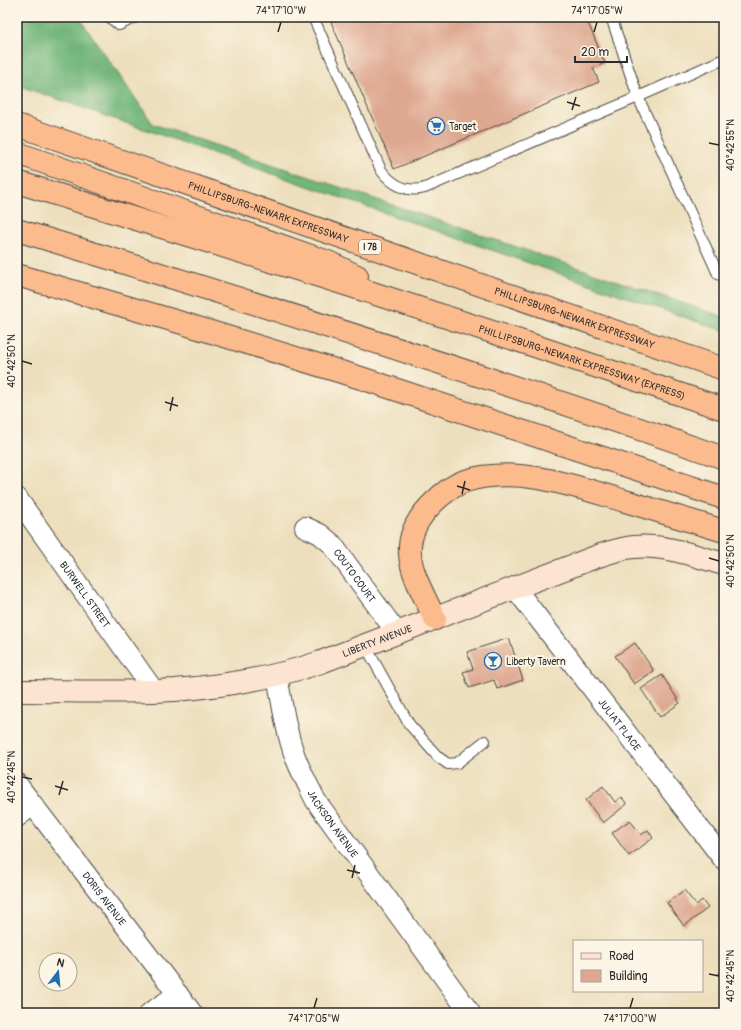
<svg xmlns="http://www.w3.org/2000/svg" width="741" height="1030" font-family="Pangolin,sans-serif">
  <rect width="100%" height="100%" fill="#fcf5e5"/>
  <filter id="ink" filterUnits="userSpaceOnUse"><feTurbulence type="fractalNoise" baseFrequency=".025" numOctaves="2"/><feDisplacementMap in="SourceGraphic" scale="8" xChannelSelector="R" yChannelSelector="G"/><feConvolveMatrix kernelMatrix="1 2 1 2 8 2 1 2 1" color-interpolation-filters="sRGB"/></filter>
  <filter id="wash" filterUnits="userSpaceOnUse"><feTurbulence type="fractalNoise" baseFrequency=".012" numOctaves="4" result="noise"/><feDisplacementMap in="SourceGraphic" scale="16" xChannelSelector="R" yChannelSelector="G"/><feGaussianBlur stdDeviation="0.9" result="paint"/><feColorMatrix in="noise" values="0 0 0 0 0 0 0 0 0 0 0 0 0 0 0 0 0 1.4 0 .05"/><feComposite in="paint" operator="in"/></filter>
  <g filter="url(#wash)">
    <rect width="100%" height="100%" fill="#eddfbd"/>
    <polygon fill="#71b67a" stroke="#4e7052" points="17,17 79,17 153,124 724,317 724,331 17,85"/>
    <g id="blocks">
      <g fill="#dea790">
        <polygon points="329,17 576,17 578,22 586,18 605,63 593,68 599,82 394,169"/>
        <polygon points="509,638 523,680 497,689 494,680 469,688 463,672 473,669 467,652"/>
        <polygon points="635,643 654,671 634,684 615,656"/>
        <polygon points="662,675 680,703 660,717 641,689"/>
        <polygon points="603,786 615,802 621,797 627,804 603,823 586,800"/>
        <polygon points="630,820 641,835 648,830 653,838 629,856 612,833"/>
        <polygon points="684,890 696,905 702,900 708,908 684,926 667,903"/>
        <polygon points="724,969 724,982 718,974"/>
      </g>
    </g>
  </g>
  <g filter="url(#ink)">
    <use href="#blocks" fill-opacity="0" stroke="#484641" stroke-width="1"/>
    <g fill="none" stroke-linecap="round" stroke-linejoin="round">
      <defs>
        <g id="lane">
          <polyline points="109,17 119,25 136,17"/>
          <path d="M313 17 381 170C392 185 407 193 425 188L638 97 718 274 724 277"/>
          <polyline points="611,17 638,97 724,59"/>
          <polyline points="365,645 409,724 438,757 448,764 457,763 485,741"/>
        </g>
        <g id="street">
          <path id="s1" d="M17 498 154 691"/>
          <path id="s2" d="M305 527 320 534 332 544 397 633"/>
          <path id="s3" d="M515 588 724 860"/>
          <path id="s4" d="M277 675C282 703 286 733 296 759 302 774 309 787 316 801L470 1013"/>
          <path id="s5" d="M17 784 192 1013"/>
          <polyline points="17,817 33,805"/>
          <polyline points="150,1013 178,994"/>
        </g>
        <g id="secondary">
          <path id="s6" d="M17 691C70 691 123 693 175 690 224 686 274 678 321 662L598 556C610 552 622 548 634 547 664 544 695 556 724 564"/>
        </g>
        <g id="highway">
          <path id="s7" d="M17 125 724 369"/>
          <polyline points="17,153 328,262 357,276"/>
          <path id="s8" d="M17 182 348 285 529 344 724 409"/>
          <path d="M17 230C254 302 490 377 724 458"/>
          <polyline points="17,275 182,323 364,379 724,498"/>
          <path d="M435 619C415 576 391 544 433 503 442 494 453 485 465 481 518 465 574 486 625 501 658 511 691 521 724 531"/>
        </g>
      </defs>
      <use href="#lane" stroke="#484641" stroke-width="12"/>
      <use href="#street" stroke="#484641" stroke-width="22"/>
      <use href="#secondary" stroke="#484641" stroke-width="24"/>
      <use href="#highway" stroke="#484641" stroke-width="24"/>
      <use href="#lane" stroke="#fff" stroke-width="10"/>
      <use href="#street" stroke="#fff" stroke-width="20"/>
      <use href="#secondary" stroke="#fde4d1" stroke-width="22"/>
      <use href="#highway" stroke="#fbbb8d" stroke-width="22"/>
    </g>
  </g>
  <path fill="none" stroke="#2b2b2b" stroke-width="1.5" d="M278 32 281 22M594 32 597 22M567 102 580 106M572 110 576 97M709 143 719 145M22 361 32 364M165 402 178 406M170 411 173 397M457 486 470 490M462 494 465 481M709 558 719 561M22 777 32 779M55 786 68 790M59 795 63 781M347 870 360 873M352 878 355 865M709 974 719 976M314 1008 317 998M630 1008 633 998"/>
  <defs>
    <symbol id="supermarket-ring" viewBox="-11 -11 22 22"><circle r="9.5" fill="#fcf5e5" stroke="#1f6fb2" stroke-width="1.5"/><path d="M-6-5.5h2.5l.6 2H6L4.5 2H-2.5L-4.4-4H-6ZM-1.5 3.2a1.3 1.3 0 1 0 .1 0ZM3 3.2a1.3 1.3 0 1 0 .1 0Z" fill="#1f6fb2"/></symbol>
    <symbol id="bar-ring" viewBox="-11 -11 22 22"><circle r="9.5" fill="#fcf5e5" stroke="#1f6fb2" stroke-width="1.5"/><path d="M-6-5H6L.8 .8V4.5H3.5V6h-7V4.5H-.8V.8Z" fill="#1f6fb2"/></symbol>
  </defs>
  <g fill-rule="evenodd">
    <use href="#supermarket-ring" x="426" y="116" width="20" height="20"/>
    <use href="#bar-ring" x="483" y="651" width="20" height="20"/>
  </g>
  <g text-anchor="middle" stroke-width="4" stroke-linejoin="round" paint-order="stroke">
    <rect fill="#fcf5e5" stroke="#6a6863" stroke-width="1" x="359" y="240" width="22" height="14" rx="3"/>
    <g font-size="9" font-weight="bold" fill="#2b2b2b">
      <text x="370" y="250">I 78</text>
    </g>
    <g font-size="10" fill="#2b2b2b" stroke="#fcf5e5" text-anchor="start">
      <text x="449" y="130">Target</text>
      <text x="506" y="665">Liberty Tavern</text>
    </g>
    <g font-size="10" fill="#2b2b2b" stroke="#fcf5e5">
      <text dy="4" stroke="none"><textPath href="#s7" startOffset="266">PHILLIPSBURG-NEWARK EXPRESSWAY</textPath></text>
      <text dy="4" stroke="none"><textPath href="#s7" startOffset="590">PHILLIPSBURG-NEWARK EXPRESSWAY</textPath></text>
      <text dy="4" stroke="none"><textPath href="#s8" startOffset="593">PHILLIPSBURG-NEWARK EXPRESSWAY (EXPRESS)</textPath></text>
      <text dy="4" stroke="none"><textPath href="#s2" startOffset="71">COUTO COURT</textPath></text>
      <text dy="4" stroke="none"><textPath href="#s1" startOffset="118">BURWELL STREET</textPath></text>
      <text dy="4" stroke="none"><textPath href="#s6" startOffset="367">LIBERTY AVENUE</textPath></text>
      <text dy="4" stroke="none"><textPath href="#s3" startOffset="172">JULIAT PLACE</textPath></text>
      <text dy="4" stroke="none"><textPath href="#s4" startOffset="161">JACKSON AVENUE</textPath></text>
      <text dy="4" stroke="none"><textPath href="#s5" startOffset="144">DORIS AVENUE</textPath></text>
    </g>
  </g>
  <rect width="741" height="1030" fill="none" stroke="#fcf5e5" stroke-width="44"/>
  <rect x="573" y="940" width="130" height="52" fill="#fcf5e5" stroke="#a8a49b"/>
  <rect x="581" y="953" width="20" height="6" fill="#fde4d1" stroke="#a8a49b"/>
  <text x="609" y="960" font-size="12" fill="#2b2b2b">Road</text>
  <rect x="581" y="970" width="20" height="12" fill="#dea790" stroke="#a8a49b"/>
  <text x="609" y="980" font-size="12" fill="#2b2b2b">Building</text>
  <g transform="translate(58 972) rotate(16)"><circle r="19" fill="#fcf5e5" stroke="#a8a49b"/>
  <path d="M0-3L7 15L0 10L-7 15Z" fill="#1f6fb2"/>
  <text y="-6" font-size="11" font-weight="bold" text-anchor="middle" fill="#2b2b2b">N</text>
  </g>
  <path d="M575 56v6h52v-6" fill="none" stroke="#2b2b2b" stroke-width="2"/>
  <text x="581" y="56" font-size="12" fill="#2b2b2b" stroke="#fcf5e5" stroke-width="3" paint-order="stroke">20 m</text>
  <rect x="22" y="22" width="697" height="986" fill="none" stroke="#2b2b2b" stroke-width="1.5"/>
  <g font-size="10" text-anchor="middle" fill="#2b2b2b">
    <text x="281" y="14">74°17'10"W</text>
    <text x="597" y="14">74°17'05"W</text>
    <text transform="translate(730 145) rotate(-90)" y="4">40°42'55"N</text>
    <text transform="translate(11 361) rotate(-90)" y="4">40°42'50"N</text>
    <text transform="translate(730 561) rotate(-90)" y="4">40°42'50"N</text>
    <text transform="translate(11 777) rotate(-90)" y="4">40°42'45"N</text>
    <text transform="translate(730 976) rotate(-90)" y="4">40°42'45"N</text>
    <text x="314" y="1022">74°17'05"W</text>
    <text x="630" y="1022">74°17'00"W</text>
  </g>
</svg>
